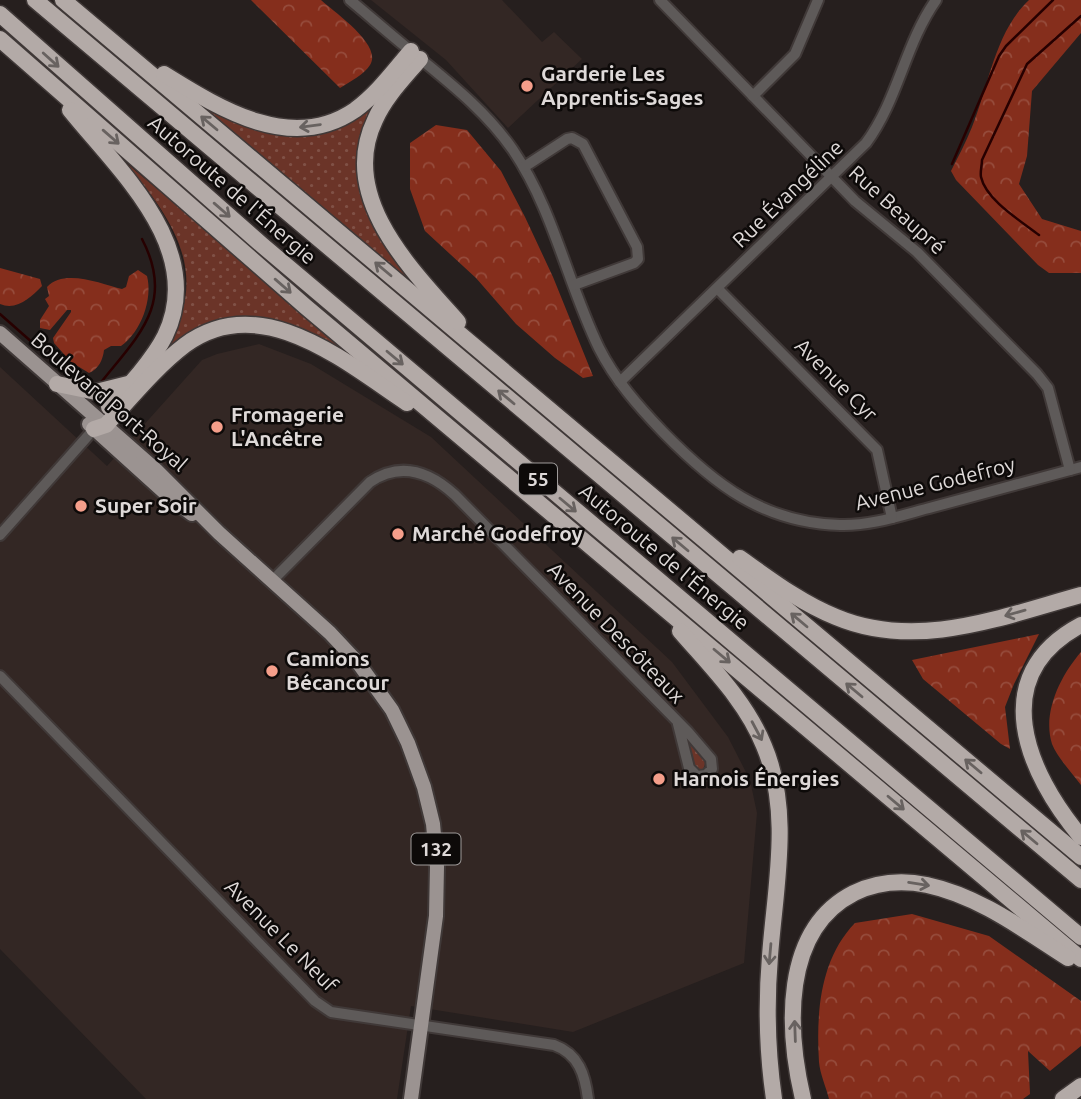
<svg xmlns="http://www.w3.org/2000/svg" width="1081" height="1099" font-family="Ubuntu,sans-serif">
  <defs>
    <pattern id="grass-dots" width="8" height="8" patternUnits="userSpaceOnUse" patternTransform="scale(1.75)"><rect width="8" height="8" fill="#6b3428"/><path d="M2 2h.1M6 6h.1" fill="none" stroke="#805146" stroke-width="1.8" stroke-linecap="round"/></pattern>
    <pattern id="forest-crowns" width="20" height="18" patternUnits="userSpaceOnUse" patternTransform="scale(1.75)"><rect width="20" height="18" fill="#852e1c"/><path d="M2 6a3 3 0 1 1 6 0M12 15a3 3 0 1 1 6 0" fill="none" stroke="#964c3c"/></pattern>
  </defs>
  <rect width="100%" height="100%" fill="#261f1e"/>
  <g fill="#332724">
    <polygon points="371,0 502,0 542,42 554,32 582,59 508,128 446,60"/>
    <polygon points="259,344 311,364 431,437 672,662 728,737 750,780 757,813 744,963 573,1032 411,1006 397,1099 146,1099 0,949 0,367 107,466 202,360 217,354"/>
  </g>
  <g fill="url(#grass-dots)">
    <path d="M205 106C235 122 278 145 313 132 332 125 352 110 372 106L373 109 361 137 359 165 412 283 202 109Z"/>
    <path d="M124 161 347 349 346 352 268 322 166 352 165 348C213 274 172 218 124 161Z"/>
    <polygon points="686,735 706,761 703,770 695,769"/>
  </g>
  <g fill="url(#forest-crowns)">
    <path d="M251 0H321C334 12 383 45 370 65 365 74 349 82 340 88Z"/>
    <path d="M1029 0H1081V33L1032 91 1027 156 1019 184 1042 219 1081 231V273H1049L1038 265 956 180 951 171C958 157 966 142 972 127 989 85 995 32 1029 0Z"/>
    <polygon points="436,125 467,130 501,171 525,217 553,277 593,376 583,378 555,358 516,324 476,278 425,231 410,189 410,143"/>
    <path d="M0 268 40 279 42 286C31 297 17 311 0 304Z"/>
    <path d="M138 270 147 276C153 299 141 332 121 346H111L104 350C103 359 99 369 89 373L71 362 54 343 53 338 71 312V310H67L50 330 40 328V320L49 306 45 299 49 296 47 287C64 268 102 284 122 289L126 287 129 276Z"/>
    <polygon points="1039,634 1014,684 1005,707 1010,749 1001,744 923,679 912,660"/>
    <path d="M1081 652V785C1072 773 1057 757 1052 744 1042 712 1061 675 1081 652Z"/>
    <path d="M912 914 989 936 1081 1001V1046L1050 1071 1028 1051 1030 1094 1023 1099H829C826 1087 820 1074 819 1062 816 1013 820 959 855 923Z"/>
  </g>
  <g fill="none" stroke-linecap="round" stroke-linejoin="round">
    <g stroke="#270000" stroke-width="2.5">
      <polyline points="952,164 999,56 1006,46 1053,0"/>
      <path d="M1039 235C1021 221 986 200 981 177 980 172 982 165 982 160L1027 64 1081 16"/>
      <polyline points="0,314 68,374"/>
      <path d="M102 381C140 334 175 302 142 239"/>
    </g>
    <defs>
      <g id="minor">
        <path d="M350 0C374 20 398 41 423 61 456 88 488 114 513 150 554 211 567 282 599 348 615 380 639 407 663 432 714 484 763 523 840 525 872 526 902 515 933 507 982 494 1032 480 1081 467"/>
        <polyline points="660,0 855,201 917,252 1037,374 1048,388 1070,470"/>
        <polyline points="753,96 795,54 818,0"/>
        <polyline points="524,167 567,139 572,138 583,144 637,247 638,259 634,263 574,285"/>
        <polyline points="718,289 877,450 892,518"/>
        <path d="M620 382 866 143C898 100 905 44 936 0"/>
        <polyline points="0,535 94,429"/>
        <path d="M272 581 370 482C401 461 430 472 455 495L688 732 711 759 712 769 706 775 697 776 689 768 678 724"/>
        <path d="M0 676 315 1001 331 1012 351 1015 554 1045C579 1054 585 1075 588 1099"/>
      </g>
      <g id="major">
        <polyline points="0,333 156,470 219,533 330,633 359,664 392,710 408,743 424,787 433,824 437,867 436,916 411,1099"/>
        <polyline points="89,424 173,500 192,514"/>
      </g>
      <g id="highway">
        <polyline points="35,0 1081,880"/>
        <polyline points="63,0 1081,857"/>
        <polyline points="0,14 262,245 1081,937"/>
        <polyline points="0,39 306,307 1081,959"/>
        <path d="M420 59C404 78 385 97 375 120 338 197 411 269 458 322"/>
        <path d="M164 74C219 108 291 154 355 110 377 94 393 72 411 51"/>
        <path d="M70 110C119 171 207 249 165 336 154 358 127 389 109 407"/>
        <polyline points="57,384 96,392 128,384"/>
        <path d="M94 429 106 425C131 398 156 367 185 345 261 289 345 362 407 403"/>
        <path d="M740 558C771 580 801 603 836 617 917 651 1001 617 1081 595"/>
        <path d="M1081 625C985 676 1027 773 1081 837"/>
        <path d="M680 631C711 667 746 701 764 746 792 812 775 887 770 956 766 1004 767 1051 774 1099"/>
        <path d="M803 1099C787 1031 781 930 854 893 877 882 902 880 927 885 979 896 1024 930 1068 958"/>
        <polyline points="1063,1099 1081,1086"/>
      </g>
    </defs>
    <use href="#minor" stroke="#403938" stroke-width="14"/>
    <use href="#major" stroke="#403938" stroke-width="18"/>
    <use href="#highway" stroke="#403938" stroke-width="19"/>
    <use href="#minor" stroke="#5e5a59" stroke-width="10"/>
    <use href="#major" stroke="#9b9391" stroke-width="14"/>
    <use href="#highway" stroke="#b3aaa7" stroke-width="16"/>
  </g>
  <defs><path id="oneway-shaft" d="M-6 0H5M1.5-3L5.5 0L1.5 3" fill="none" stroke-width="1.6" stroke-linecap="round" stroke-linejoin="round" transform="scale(1.75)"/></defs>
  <g stroke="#686260">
    <use href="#oneway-shaft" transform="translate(51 60) rotate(42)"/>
    <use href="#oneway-shaft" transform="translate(209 123) rotate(-140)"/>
    <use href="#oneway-shaft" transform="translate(310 126) rotate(172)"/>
    <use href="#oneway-shaft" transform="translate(111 137) rotate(41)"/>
    <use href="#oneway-shaft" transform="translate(222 210) rotate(41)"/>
    <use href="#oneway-shaft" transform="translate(383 269) rotate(-140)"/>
    <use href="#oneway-shaft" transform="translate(283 286) rotate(41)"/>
    <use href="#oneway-shaft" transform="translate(395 358) rotate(40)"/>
    <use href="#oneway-shaft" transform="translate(506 397) rotate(-140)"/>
    <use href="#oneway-shaft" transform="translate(568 505) rotate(40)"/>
    <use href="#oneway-shaft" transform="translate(680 544) rotate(-140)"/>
    <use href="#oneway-shaft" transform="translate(1015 613) rotate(164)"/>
    <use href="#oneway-shaft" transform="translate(799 620) rotate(-140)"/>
    <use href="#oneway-shaft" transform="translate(722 656) rotate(40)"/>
    <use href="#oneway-shaft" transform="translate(854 690) rotate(-140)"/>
    <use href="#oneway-shaft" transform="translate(757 731) rotate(62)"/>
    <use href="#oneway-shaft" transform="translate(973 766) rotate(-140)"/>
    <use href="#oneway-shaft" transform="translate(896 803) rotate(40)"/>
    <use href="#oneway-shaft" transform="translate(1029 837) rotate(-140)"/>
    <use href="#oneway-shaft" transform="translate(919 884) rotate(9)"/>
    <use href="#oneway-shaft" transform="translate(770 954) rotate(95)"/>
    <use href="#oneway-shaft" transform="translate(795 1031) rotate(-92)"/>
  </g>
  <g fill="#f49e8a" stroke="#0d0a09" stroke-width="2.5">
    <circle cx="527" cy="86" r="7"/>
    <circle cx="217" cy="427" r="7"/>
    <circle cx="81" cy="506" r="7"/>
    <circle cx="398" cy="534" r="7"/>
    <circle cx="272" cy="671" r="7"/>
    <circle cx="659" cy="779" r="7"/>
  </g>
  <g text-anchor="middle" stroke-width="5" stroke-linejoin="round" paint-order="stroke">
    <g fill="#0d0a09" stroke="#9f9b9a" stroke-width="2">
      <rect x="519" y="463.5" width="38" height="31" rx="5"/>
      <rect x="411.5" y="833.5" width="49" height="31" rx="5"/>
    </g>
    <g font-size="19" font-weight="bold" fill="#ded9d8">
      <text x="538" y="486">55</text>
      <text x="436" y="856">132</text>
    </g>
    <g font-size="21" font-weight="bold" fill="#ded9d8" stroke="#0d0a09" text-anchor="start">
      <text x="541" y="81">Garderie Les<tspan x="541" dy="24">Apprentis-Sages</tspan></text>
      <text x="231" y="422">Fromagerie<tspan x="231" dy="24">L'Ancêtre</tspan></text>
      <text x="95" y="513">Super Soir</text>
      <text x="412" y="541">Marché Godefroy</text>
      <text x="286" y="666">Camions<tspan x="286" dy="24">Bécancour</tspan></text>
      <text x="673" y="786">Harnois Énergies</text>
    </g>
    <g font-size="21" fill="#ded9d8" stroke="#0d0a09">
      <text transform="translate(232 190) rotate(41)" y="7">Autoroute de l'Énergie</text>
      <text transform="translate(788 194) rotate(-44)" y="7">Rue Évangéline</text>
      <text transform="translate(897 210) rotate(42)" y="7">Rue Beaupré</text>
      <text transform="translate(836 380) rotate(45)" y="7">Avenue Cyr</text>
      <text transform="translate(109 402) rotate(41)" y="7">Boulevard Port-Royal</text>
      <text transform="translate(935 484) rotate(-14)" y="7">Avenue Godefroy</text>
      <text transform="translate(664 557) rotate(40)" y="7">Autoroute de l'Énergie</text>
      <text transform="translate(616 633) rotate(46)" y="7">Avenue Descôteaux</text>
      <text transform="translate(281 936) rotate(45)" y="7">Avenue Le Neuf</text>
    </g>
  </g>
</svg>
